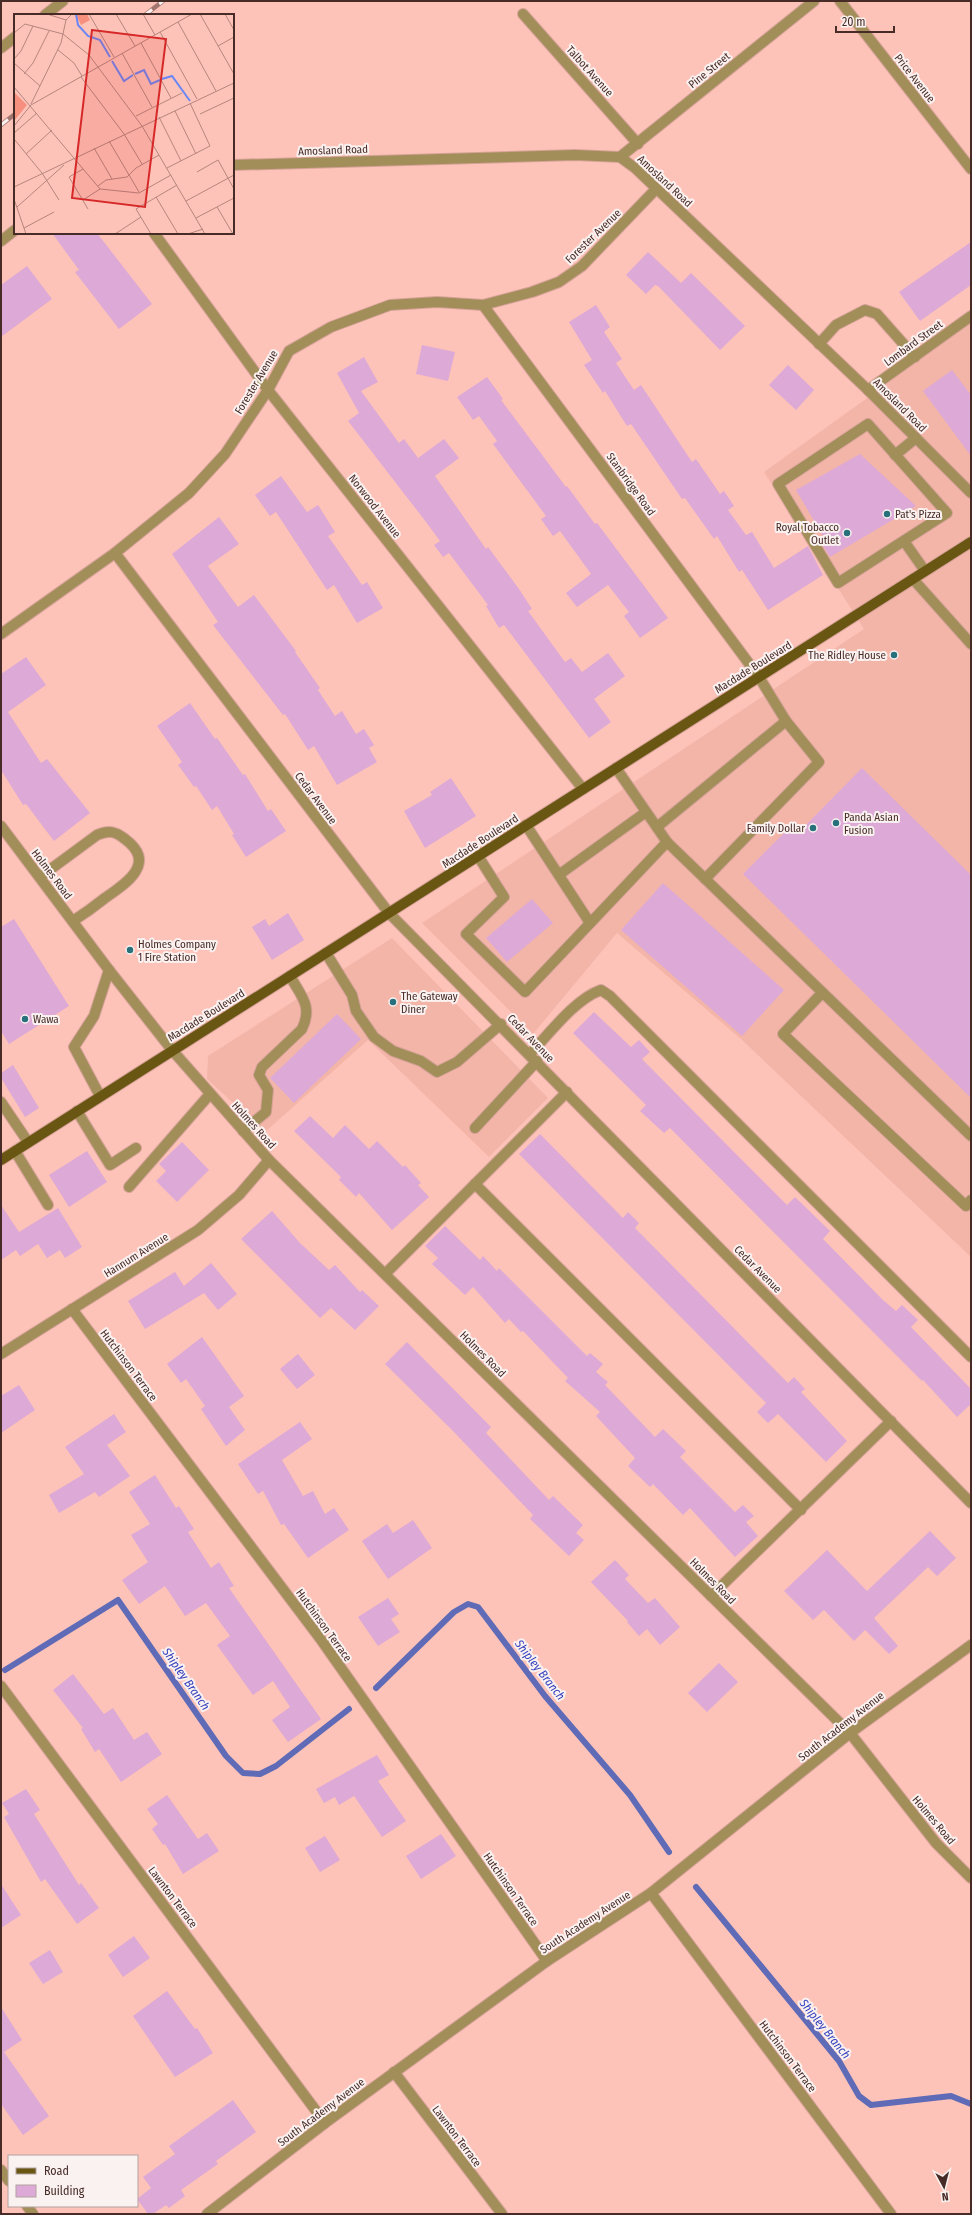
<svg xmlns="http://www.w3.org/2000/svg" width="972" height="2215" font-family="'Fira Sans Condensed',sans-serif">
  <rect width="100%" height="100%" fill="#fec3b8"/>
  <g fill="#f4b5a9">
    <polygon points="971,321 971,1257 742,1040 617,933 533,1034 422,923 864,629 764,472 877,391"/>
    <polygon points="392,938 548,1098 489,1157 368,1040 265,1132 207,1079 208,1056"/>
  </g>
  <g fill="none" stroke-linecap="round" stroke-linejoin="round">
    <g stroke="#606bb7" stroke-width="6">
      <polyline points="5,1670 118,1600 226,1756 243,1773 260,1774 276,1766 349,1709"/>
      <polyline points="376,1688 454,1612 468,1604 478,1607 545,1696 630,1795 669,1852"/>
      <polyline points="696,1887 839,2061 859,2096 871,2105 951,2096 971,2104"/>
    </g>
  </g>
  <g fill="#dda9d6">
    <polygon points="52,233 97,233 152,304 119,329 75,272 79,270"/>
    <polygon points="971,242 971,285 920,321 899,292"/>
    <polygon points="648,252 681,283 691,273 745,326 720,350 658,286 655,285 646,294 626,275"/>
    <polygon points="27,266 52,299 1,337 1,285"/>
    <polygon points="596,305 610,327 604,332 622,359 616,363 634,390 641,385 692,462 696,459 720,494 724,491 734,506 728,510 746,535 752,532 774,568 808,546 823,575 768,610 742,570 739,572 717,536 714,539 685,498 682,499 631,424 627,426 605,391 603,393 584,365 592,360 569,322"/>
    <polygon points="422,345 455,352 448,381 416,374"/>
    <polygon points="364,357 378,382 361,391 399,443 404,439 418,458 444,439 459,458 435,476 486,549 488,547 519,589 532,609 528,611 565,662 571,658 582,672 608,653 625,676 594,699 611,722 589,738 504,625 499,628 486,606 488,605 449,553 443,557 434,545 440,541 426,522 348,421 359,413 337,373"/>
    <polygon points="788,365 814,390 796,410 769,385"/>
    <polygon points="952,370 971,395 971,456 923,391"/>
    <polygon points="487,377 503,399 501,400 566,487 567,486 595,524 597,523 668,618 640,638 624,616 629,612 608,585 577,607 566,593 591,574 560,531 553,536 541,519 546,516 493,444 497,441 479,416 473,420 457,397"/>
    <polygon points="860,454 916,506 830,557 819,539 823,536 796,490"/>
    <polygon points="281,476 307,512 318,505 335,532 328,536 362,585 367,582 383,608 357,623 334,585 327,590 276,512 270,516 255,495"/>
    <polygon points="219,517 239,544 208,566 238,607 254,595 296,651 295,652 320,688 318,690 335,716 342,711 356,734 364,729 374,745 369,748 377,762 337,785 314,746 308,750 285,714 283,715 213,625 218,622 172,554"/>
    <polygon points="26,657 46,685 8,712 41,763 47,759 90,813 54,841 26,804 23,805 1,770 1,674"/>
    <polygon points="190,703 215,739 217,738 243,775 245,774 268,811 271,809 286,831 246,857 232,835 234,834 217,806 212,810 196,786 194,787 178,765 182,762 157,726"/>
    <polygon points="862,768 971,875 971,1098 743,874 795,822 802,829"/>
    <polygon points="451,778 476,816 425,848 404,811 432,795 430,792"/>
    <polygon points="663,883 784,990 742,1036 621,930"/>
    <polygon points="532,899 553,923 507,962 486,938"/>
    <polygon points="288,913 304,940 272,960 252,927 265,919 269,926"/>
    <polygon points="14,919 69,1006 9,1044 1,1031 1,927"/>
    <polygon points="594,1012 631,1047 639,1040 650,1052 642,1059 732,1150 787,1205 795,1197 830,1231 823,1239 883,1300 896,1311 902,1305 918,1320 911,1327 971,1389 971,1404 957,1417 923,1380 922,1381 899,1358 670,1128 664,1133 640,1111 646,1105 573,1033"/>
    <polygon points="337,1014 361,1039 294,1103 270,1078"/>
    <polygon points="13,1065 39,1108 25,1117 1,1078 1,1073"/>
    <polygon points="310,1116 333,1138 345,1125 369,1149 377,1141 403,1167 405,1165 421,1183 418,1185 429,1197 392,1230 359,1193 356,1197 339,1180 341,1177 294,1131"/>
    <polygon points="540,1134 623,1218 628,1212 639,1223 635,1228 788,1383 794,1377 805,1389 801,1392 847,1441 826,1462 778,1414 768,1423 757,1412 766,1403 519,1154"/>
    <polygon points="182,1142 209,1170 177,1202 156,1181 166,1171 159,1164"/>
    <polygon points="87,1151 107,1182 69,1207 49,1175"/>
    <polygon points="1,1205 19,1232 58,1208 82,1247 65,1258 60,1250 47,1258 38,1244 20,1256 16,1250 1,1260"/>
    <polygon points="272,1211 300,1243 329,1270 335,1265 360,1292 362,1290 379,1306 355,1330 331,1308 320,1318 241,1239"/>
    <polygon points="445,1226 480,1260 483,1256 497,1271 499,1268 587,1356 590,1353 603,1364 596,1372 608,1382 605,1385 655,1437 663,1429 686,1451 680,1457 735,1512 743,1505 754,1516 746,1522 758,1536 735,1557 690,1508 683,1515 653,1484 650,1487 628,1466 635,1458 596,1416 600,1412 565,1381 568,1378 523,1331 521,1332 509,1319 505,1323 473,1287 465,1295 432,1264 438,1258 425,1246"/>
    <polygon points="211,1263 237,1294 218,1310 204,1293 145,1329 128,1301 175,1272 184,1286"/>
    <polygon points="202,1337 244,1396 229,1407 245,1430 226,1446 201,1409 205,1406 186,1379 181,1383 167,1364"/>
    <polygon points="407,1342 491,1427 486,1433 549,1500 553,1496 583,1525 576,1533 584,1540 569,1556 530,1519 533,1515 452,1430 385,1364"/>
    <polygon points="298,1354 315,1375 297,1389 280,1369"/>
    <polygon points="19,1385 35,1410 1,1433 1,1396"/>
    <polygon points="114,1414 126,1432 107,1445 130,1476 99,1497 95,1492 59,1513 49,1495 84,1474 65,1447"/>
    <polygon points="300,1422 312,1439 282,1460 303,1496 313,1491 325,1514 334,1508 349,1530 308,1558 284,1524 281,1525 263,1491 258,1494 238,1464"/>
    <polygon points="155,1475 176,1508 179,1506 194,1529 188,1532 211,1568 219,1562 234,1586 229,1588 321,1719 288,1742 272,1720 290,1707 273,1681 253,1695 217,1645 230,1636 206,1603 185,1616 165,1586 139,1604 122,1580 148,1562 131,1535 150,1524 129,1492"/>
    <polygon points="413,1520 432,1548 388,1579 362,1541 387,1524 393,1533"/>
    <polygon points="930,1531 956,1558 937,1576 928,1567 874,1618 898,1646 889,1654 865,1630 854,1641 824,1610 813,1620 784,1591 827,1550 867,1591"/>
    <polygon points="615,1560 629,1575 625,1579 648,1603 655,1598 680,1627 660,1645 647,1629 639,1636 627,1622 628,1621 591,1582"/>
    <polygon points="388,1598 399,1614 391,1619 400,1632 378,1646 358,1617"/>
    <polygon points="719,1663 738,1682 707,1712 688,1693"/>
    <polygon points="73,1674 104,1714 113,1708 134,1740 147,1732 162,1754 121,1782 99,1749 95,1752 81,1729 83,1728 53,1690"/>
    <polygon points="377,1755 389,1775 378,1781 406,1821 382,1837 354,1796 339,1805 335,1797 324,1803 316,1789"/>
    <polygon points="26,1789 40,1810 34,1814 79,1885 81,1883 99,1908 77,1924 45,1879 41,1882 4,1817 9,1814 2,1803"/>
    <polygon points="167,1795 198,1839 207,1833 219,1851 183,1874 165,1844 163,1845 152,1829 158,1824 147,1809"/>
    <polygon points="441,1834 456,1856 421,1879 406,1856"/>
    <polygon points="325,1836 340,1860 320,1872 305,1848"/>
    <polygon points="1,1884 21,1915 1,1928"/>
    <polygon points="134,1936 150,1958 123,1977 108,1955"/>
    <polygon points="50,1950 63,1972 43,1984 29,1963"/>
    <polygon points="167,1991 195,2029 197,2028 213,2053 175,2077 133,2016"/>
    <polygon points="1,2007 22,2040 4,2052 49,2116 23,2135 1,2104"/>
    <polygon points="233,2100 256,2132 216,2161 218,2164 181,2190 185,2196 169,2208 166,2205 153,2214 148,2214 137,2199 151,2188 143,2177 175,2154 169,2146"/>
  </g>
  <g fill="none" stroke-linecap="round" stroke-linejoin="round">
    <defs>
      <g id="minor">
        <polyline points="840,1 971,169"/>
        <polyline points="523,14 638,144"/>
        <polyline points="45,15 63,1"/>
        <polyline points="1,48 15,37"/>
        <polyline points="620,157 814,1"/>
        <polyline points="233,165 575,155 620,157 635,168 868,390 971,493"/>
        <polyline points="154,233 268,390 583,789"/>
        <polyline points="1,241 15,230"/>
        <polyline points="483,305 759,677 786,721 819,762 705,879"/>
        <polyline points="819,344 836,325 865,310 877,314 915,357"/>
        <polyline points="868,390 971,316"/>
        <polygon points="868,424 947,513 838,583 778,484"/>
        <polyline points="895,455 916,438"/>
        <polyline points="904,541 925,571"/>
        <polyline points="115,553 389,913 971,1503"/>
        <polyline points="913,579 971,644"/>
        <polyline points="1,634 115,553 189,493 225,454 268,390 289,351 331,327 390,305 437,302 483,305 532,292 559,282 582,266 656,189"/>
        <polyline points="616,768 667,842 971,1136"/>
        <polyline points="526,825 590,923"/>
        <polyline points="1,826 109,970 172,1050 269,1160 850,1733 936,1843 971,1878"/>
        <polyline points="657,827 786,721"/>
        <polyline points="478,856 504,897 466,934 525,992 667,842"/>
        <polyline points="560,874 646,812"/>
        <path d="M40 877 97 835C108 830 115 831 125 839 157 863 127 883 105 898 95 906 84 914 73 921"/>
        <polyline points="326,953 352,995 356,1011 374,1037 393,1051 421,1061 437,1072 457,1062 501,1024"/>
        <polyline points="822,993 783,1034 966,1206 971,1200"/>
        <path d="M530 1054C549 1034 575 999 601 990L610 996 971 1357"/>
        <polyline points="100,1096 74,1047 94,1016 109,970"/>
        <polyline points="1,1102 28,1142"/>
        <polyline points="77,1111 110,1165 136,1148"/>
        <polyline points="475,1128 537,1061"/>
        <path d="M243 1131 266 1112 268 1090 259 1075 262 1067 302 1029C313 1006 301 996 290 976"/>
        <polyline points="15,1151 48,1205"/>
        <polyline points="475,1184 801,1510"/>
        <polyline points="129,1187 210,1094"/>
        <polyline points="385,1274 567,1092"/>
        <polyline points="72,1309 322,1641 547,1961"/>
        <polyline points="1,1354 198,1230 239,1195 269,1160"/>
        <polyline points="711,1596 891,1421"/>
        <polyline points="1,1686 325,2123"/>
        <polyline points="651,1893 891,2214"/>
        <polyline points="394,2072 502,2214"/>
        <polyline points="1,2170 9,2181"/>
        <polyline points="27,2206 33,2214"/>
        <polyline points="207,2214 325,2123 547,1961 651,1893 850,1733 971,1645"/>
      </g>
      <polyline id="major" points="1,1160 971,542"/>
    </defs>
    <use href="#minor" stroke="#d6a298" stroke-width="12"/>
    <use href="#major" stroke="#d6a298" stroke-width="12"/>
    <use href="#minor" stroke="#a18e59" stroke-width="10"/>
    <use href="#major" stroke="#6a5613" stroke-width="10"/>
    <defs>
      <g id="rail">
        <polyline points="145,15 163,1"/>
        <polyline points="1,125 15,114"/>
      </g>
    </defs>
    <use href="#rail" stroke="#a2766e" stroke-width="4.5"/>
    <use href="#rail" stroke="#faf2f1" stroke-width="3" stroke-dasharray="9" stroke-linecap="butt"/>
  </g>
  <g fill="#28707c" stroke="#faf2f1" stroke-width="1.5">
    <circle cx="887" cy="514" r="4"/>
    <circle cx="847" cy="533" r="4"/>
    <circle cx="894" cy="655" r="4"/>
    <circle cx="836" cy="823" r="4"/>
    <circle cx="813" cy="828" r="4"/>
    <circle cx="130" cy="950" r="4"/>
    <circle cx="393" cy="1002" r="4"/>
    <circle cx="25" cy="1019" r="4"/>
  </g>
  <g text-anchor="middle" stroke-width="4" stroke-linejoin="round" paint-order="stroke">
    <g font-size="11" fill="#472b26" stroke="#faf2f1">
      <text transform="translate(709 70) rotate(-39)" y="4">Pine Street</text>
      <text transform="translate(590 71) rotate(48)" y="4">Talbot Avenue</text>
      <text transform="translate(915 78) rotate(52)" y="4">Price Avenue</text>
      <text transform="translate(333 150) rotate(-2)" y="4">Amosland Road</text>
      <text transform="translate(665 181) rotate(43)" y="4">Amosland Road</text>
      <text transform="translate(593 236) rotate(-44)" y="4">Forester Avenue</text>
      <text transform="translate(913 343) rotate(-36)" y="4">Lombard Street</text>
      <text transform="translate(256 382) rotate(-59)" y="4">Forester Avenue</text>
      <text transform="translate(900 405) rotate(45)" y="4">Amosland Road</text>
      <text transform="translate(631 484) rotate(54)" y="4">Stanbridge Road</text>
      <text transform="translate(375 506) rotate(52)" y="4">Norwood Avenue</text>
      <text transform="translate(753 667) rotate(-32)" y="4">Macdade Boulevard</text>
      <text transform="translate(316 798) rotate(53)" y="4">Cedar Avenue</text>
      <text transform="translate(480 841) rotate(-33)" y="4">Macdade Boulevard</text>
      <text transform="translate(52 874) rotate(53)" y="4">Holmes Road</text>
      <text transform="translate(206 1015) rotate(-32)" y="4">Macdade Boulevard</text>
      <text transform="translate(531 1038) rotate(46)" y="4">Cedar Avenue</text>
      <text transform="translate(254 1125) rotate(48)" y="4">Holmes Road</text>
      <text transform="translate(136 1255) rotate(-32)" y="4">Hannum Avenue</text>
      <text transform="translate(758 1269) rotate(45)" y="4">Cedar Avenue</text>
      <text transform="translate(483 1354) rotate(45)" y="4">Holmes Road</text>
      <text transform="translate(129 1365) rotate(53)" y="4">Hutchinson Terrace</text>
      <text transform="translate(713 1581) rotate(45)" y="4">Holmes Road</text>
      <text transform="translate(324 1625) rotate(54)" y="4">Hutchinson Terrace</text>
      <text transform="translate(841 1726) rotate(-38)" y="4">South Academy Avenue</text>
      <text transform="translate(934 1820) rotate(50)" y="4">Holmes Road</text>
      <text transform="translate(511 1889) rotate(55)" y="4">Hutchinson Terrace</text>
      <text transform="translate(173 1897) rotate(53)" y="4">Lawnton Terrace</text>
      <text transform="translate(585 1922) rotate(-33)" y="4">South Academy Avenue</text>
      <text transform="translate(788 2056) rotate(53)" y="4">Hutchinson Terrace</text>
      <text transform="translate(321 2112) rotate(-37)" y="4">South Academy Avenue</text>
      <text transform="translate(457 2136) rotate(53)" y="4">Lawnton Terrace</text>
    </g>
    <g font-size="11" fill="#472b26" stroke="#faf2f1" text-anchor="start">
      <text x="895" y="518">Pat's Pizza</text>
      <text x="839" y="531" text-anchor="end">Royal Tobacco<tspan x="839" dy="13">Outlet</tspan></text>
      <text x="886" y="659" text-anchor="end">The Ridley House</text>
      <text x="844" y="821">Panda Asian<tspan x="844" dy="13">Fusion</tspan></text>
      <text x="805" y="832" text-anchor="end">Family Dollar</text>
      <text x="138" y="948">Holmes Company<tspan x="138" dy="13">1 Fire Station</tspan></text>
      <text x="401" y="1000">The Gateway<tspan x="401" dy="13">Diner</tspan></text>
      <text x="33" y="1023">Wawa</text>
    </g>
    <g font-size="12" font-style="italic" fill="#313ebd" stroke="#faf2f1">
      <text transform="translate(540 1670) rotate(52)" y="4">Shipley Branch</text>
      <text transform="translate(186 1679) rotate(55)" y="4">Shipley Branch</text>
      <text transform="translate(825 2029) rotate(51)" y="4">Shipley Branch</text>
    </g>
  </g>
  <g transform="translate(14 14)">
    <rect width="220" height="220" fill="#fec3b8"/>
    <path d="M62 0H73L76 6 67 11ZM0 78 13 91 0 107Z" fill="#f68f7d"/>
    <path fill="none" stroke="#6b86f5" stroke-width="2" d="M62 0 64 11 74 22 86 26 96 43M98 47 110 67 119 61M121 60 130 56 137 70 146 66M148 65 158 62 176 87"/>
    <path fill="none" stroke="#b5867e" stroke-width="1" d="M33 0 52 6M75 0 100 43M102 0 121 32M129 0 141 21M186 0 220 60M211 0 220 16M164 8 202 77M146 18 183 85M0 19 11 10 49 20 75 41 128 112 191 220M127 29 157 84M204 32 220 23M44 36 60 49 68 62M108 39 138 93M0 45 7 37 19 12M0 49 26 72M10 60 19 49 35 17M67 63 110 120 128 150M0 73 86 175 125 179 157 161M17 90 47 29 52 6 58 0M161 97 182 140M186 100 220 84M122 102 168 79M145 103 167 147M0 112 17 91 178 0M0 119 23 99M0 125 28 159 45 186M95 127 125 178M80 134 98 165M12 140 38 116M153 154 196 132 176 89M69 155 55 163 74 195M183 158 204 146 220 175M84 172 92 166 113 163 122 154 145 141M0 173 220 69M142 183 164 220M0 185 12 220M69 186 86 175M172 187 220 161M3 193 50 151M203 193 219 220M182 204 220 184M10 214 40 198M101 220 127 203M137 220 122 195 163 171M174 220 189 215"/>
    <path fill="#d62828" fill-opacity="0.15" stroke="#d62828" stroke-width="2" d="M78 16 152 25 131 193 58 184Z"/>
    <rect width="220" height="220" fill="none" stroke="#472b26" stroke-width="2"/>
  </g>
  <rect width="972" height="2215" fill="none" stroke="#472b26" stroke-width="4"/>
  <rect x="8" y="2155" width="130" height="52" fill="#faf2f1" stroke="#b2a2a0"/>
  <rect x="16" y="2168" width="20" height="6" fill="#6a5613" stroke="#b2a2a0"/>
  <text x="44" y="2175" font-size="12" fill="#472b26">Road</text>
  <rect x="16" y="2185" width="20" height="12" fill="#dda9d6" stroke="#b2a2a0"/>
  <text x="44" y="2195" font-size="12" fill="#472b26">Building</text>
  <g transform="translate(944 2187) rotate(173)" stroke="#faf2f1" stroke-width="3" paint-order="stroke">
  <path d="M0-3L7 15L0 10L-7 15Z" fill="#472b26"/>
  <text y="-6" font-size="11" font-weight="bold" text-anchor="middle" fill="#472b26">N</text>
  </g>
  <path d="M836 26v6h58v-6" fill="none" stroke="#472b26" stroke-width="2"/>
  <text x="842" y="26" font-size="12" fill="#472b26" stroke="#faf2f1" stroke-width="3" paint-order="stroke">20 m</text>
</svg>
